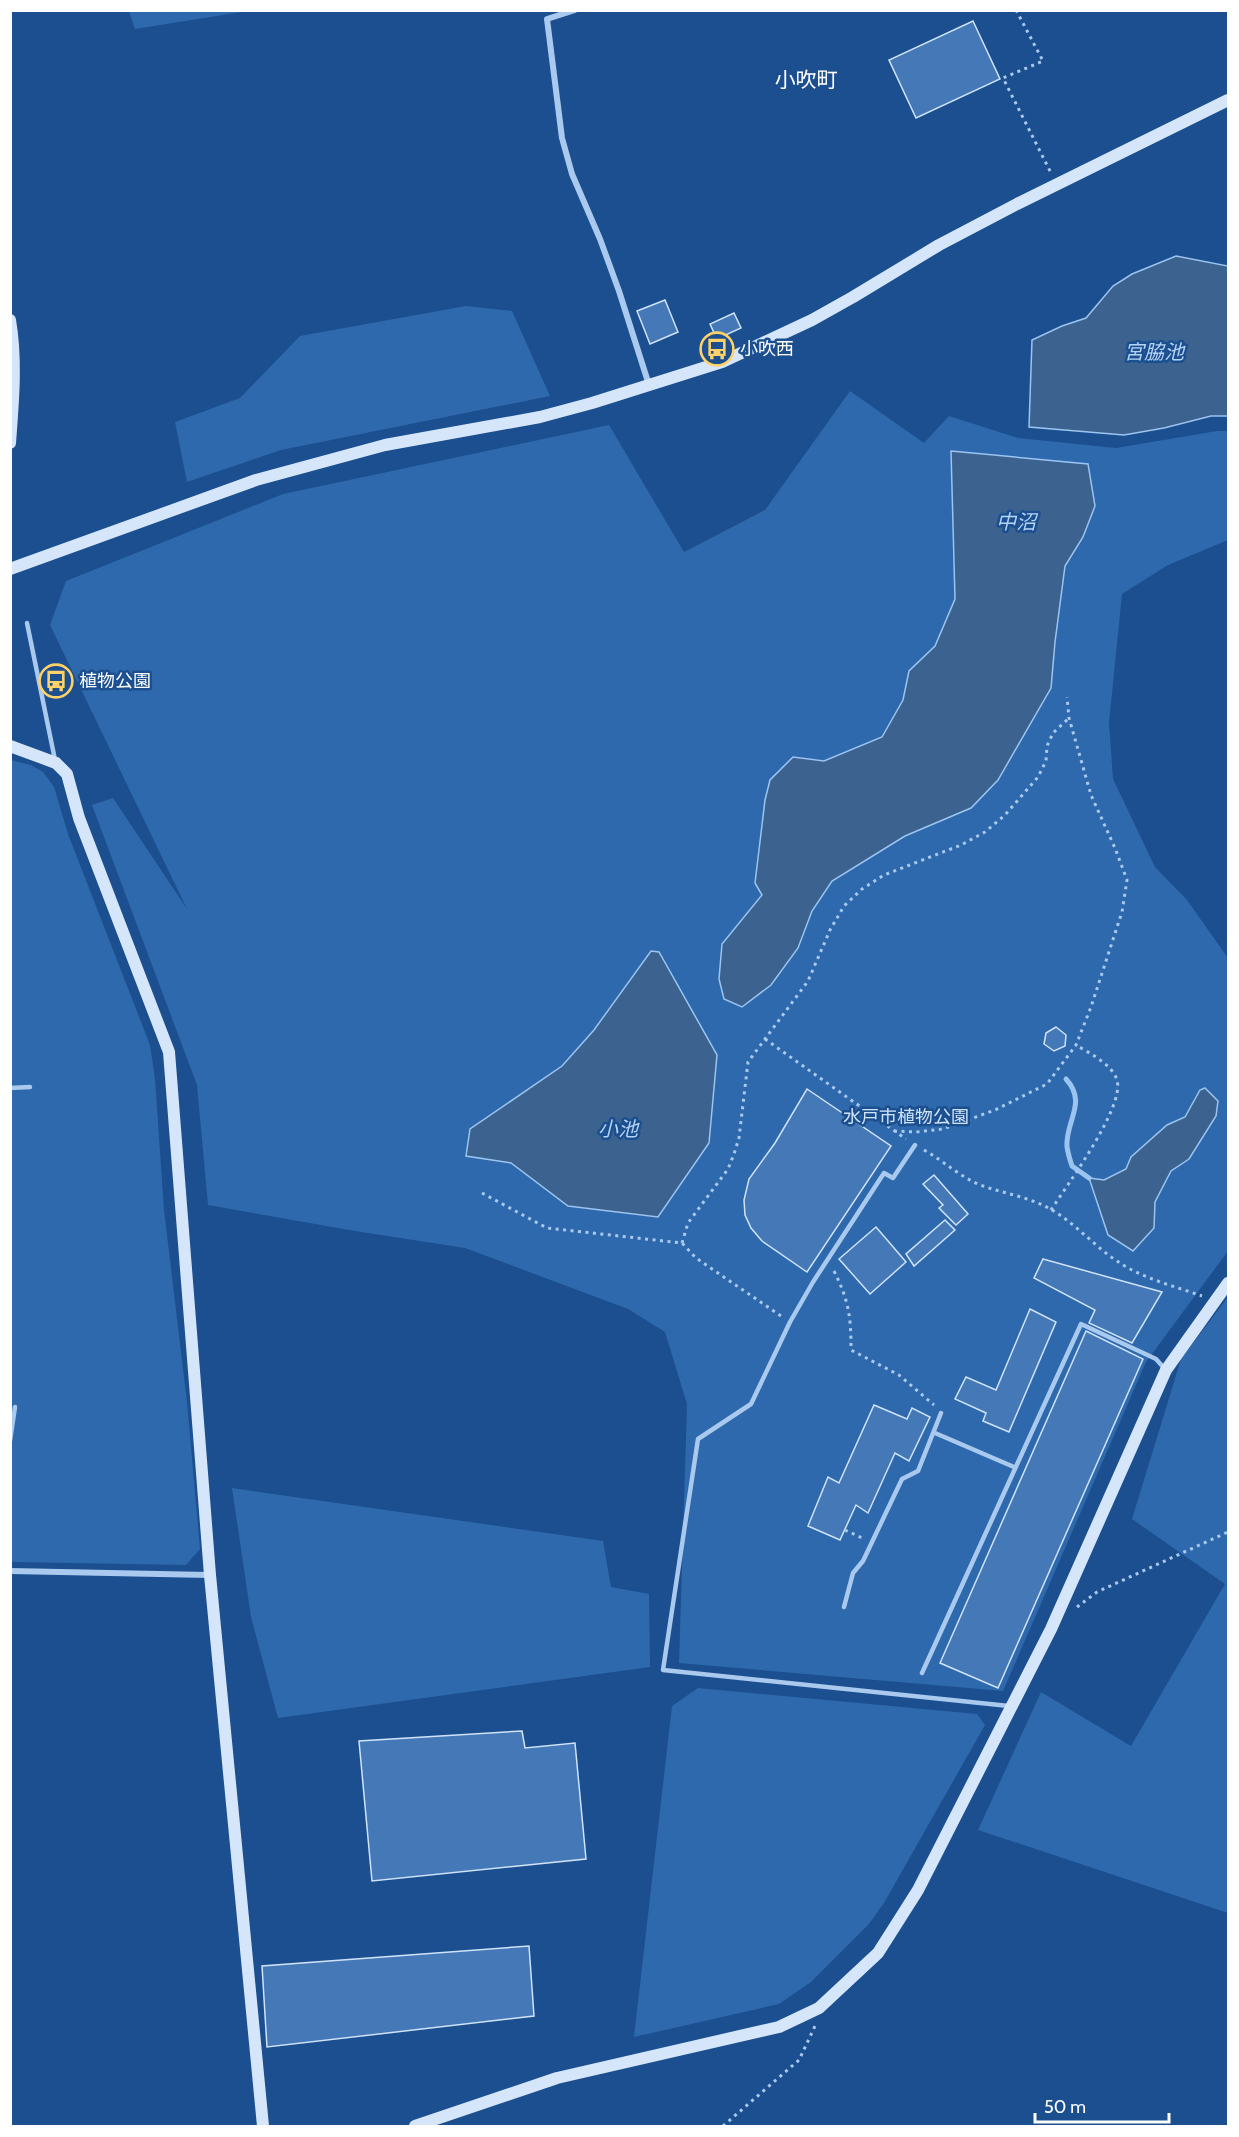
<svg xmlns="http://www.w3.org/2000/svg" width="1239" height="2137" font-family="Cabin,'Noto Sans JP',sans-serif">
  <rect width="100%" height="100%" fill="#1b4f8f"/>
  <g fill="#2e69ad">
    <polygon points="129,11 129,10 248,11 135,29"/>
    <polygon points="466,306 512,311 550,396 281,450 187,482 175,422 240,398 300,336"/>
    <polygon points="850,391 924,443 949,416 1018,438 1116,448 1217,431 1228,431 1228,540 1168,565 1122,594 1109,723 1113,779 1155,867 1187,900 1228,958 1228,1251 1146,1362 1003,1691 679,1663 687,1404 665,1332 628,1309 465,1248 355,1231 208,1205 197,1085 92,805 113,798 187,909 50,625 66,581 283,494 609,425 684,552 765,510"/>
    <polygon points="11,760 31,765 43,772 54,787 68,834 150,1045 155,1079 164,1210 187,1402 200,1549 186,1565 11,1562"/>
    <polygon points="1228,1297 1228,1913 978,1830 1041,1692 1131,1746 1225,1584 1132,1519 1181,1359"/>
    <polygon points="232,1488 603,1541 611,1587 649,1594 650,1667 278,1718 251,1617"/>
    <polygon points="698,1688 977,1714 985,1725 884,1903 868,1925 811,1982 779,2004 634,2037 672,1706"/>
  </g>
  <g fill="#3c6290" stroke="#9cc4f0" stroke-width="1.5">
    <polygon points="1176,256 1228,266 1228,416 1211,416 1164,428 1124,435 1029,427 1032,340 1062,326 1086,318 1113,286 1132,274"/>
    <polygon points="951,451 1088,464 1095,506 1083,537 1065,566 1055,642 1051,688 998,780 971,808 905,836 832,881 812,911 798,948 771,985 742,1007 724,999 719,979 722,944 762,895 755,883 765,800 770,780 793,757 824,761 882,737 903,700 909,671 935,646 955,599"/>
    <polygon points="651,951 659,952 717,1055 709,1143 658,1217 568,1206 511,1163 466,1156 470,1129 562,1066 594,1030"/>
    <polygon points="1205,1088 1218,1101 1216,1116 1189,1159 1171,1171 1155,1202 1154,1228 1133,1251 1108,1235 1089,1178 1104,1180 1126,1169 1131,1157 1167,1125 1185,1117 1200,1090"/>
  </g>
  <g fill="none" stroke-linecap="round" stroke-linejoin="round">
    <path stroke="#9cc4f0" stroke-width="5" d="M1066 1079C1088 1103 1065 1121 1067 1147 1068 1153 1070 1160 1072 1166L1089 1178"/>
  </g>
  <g fill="#4478b7" stroke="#cfe3fa" stroke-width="1.5">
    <polygon points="973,21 1000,79 916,118 889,60"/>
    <polygon points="665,300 678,332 650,344 637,311"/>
    <polygon points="734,313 741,328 717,339 710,324"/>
    <polygon points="1056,1027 1066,1035 1065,1046 1054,1051 1044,1044 1046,1033"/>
    <polygon points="807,1089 891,1146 807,1272 762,1241 751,1228 745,1215 744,1200 749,1179 775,1143"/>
    <polygon points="934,1175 968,1214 956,1225 939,1208 943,1205 923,1184"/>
    <polygon points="945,1220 955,1230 914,1266 906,1254"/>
    <polygon points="876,1227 906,1262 870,1294 839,1259"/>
    <polygon points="1043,1259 1162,1292 1132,1343 1089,1323 1095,1310 1034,1278"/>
    <polygon points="1030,1309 1056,1322 1009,1432 983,1421 986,1413 955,1399 966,1377 996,1390"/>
    <polygon points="1086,1331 1143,1359 998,1688 940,1663"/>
    <polygon points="874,1405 907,1419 912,1408 930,1417 909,1461 895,1453 868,1513 856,1505 840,1540 808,1526 828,1477 839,1483"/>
    <polygon points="522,1731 525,1748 575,1743 586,1859 372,1881 359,1741"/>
    <polygon points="529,1946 534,2016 267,2047 262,1966"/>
  </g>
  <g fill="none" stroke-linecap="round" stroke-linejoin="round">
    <g stroke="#a9c9ee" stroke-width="3" stroke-dasharray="3 4.5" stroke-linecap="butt">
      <polyline points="1016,10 1043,61 1003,78 1051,173"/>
      <polyline points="765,1039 906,1139"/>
      <polyline points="894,1131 916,1132 943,1129 995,1110 1047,1084 1076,1045 1091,1007 1122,912 1127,880 1115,848 1091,795 1069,718 1067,697"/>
      <path d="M924 1150C944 1161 961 1178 983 1186 1006 1194 1030 1197 1052 1210 1076 1224 1094 1246 1117 1261 1141 1278 1174 1286 1202 1296"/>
      <polyline points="482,1193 547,1228 682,1243 696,1258 781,1316"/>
      <path d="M1051 1210C1067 1185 1125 1107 1117 1080 1112 1064 1089 1053 1076 1045"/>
      <polyline points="682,1243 688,1223 728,1169 734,1154 739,1138 748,1062 808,981 830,930 844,906 862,889 884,875 961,845 985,832 1005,815 1038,777 1046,761 1047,746 1053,733 1069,718"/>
      <path d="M834 1271C849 1301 851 1317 851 1350L899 1375 934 1405"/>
      <polyline points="845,1530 862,1538"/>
      <polyline points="1077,1607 1097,1592 1228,1532"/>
      <polyline points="723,2126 799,2060 816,2024"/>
    </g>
    <g stroke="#a9c9ee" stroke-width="4.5">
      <polyline points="27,623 55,760"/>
      <polyline points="10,1088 30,1087"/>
      <polyline points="915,1145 893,1178 884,1173 813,1282 790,1322 751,1404 698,1439 663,1670 1009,1706"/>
      <polyline points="935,1433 1014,1467"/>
      <polyline points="10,1441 15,1407"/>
      <polyline points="844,1607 853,1573 863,1561 902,1479 918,1471 941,1413"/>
      <polyline points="922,1673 1081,1324 1156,1359 1164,1368"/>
    </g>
    <g stroke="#a9c9ee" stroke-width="6">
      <polyline points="575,10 547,19 562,138 572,174 600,239 619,291 649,385"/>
      <polyline points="10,1571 209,1575"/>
    </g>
    <g stroke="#d6e6fa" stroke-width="12">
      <path d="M10 320C17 361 13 402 10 443"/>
      <polyline points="10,569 256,480 385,445 540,417 592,403 722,362 812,320 853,297 939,245 1017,204 1228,100"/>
      <polyline points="10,746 56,763 67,774 79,818 169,1052 210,1575 263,2126"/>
      <polyline points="415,2126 557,2078 779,2027 819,2008 878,1953 918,1890 1051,1629 1166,1370 1228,1283"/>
    </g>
  </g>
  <defs>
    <symbol id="bus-ring" viewBox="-11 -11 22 22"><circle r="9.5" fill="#1b4f8f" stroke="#ffd166" stroke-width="1.5"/><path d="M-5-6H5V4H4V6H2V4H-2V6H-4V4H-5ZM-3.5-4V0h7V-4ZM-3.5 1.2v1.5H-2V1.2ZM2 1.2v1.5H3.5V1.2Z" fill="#ffd166"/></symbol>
  </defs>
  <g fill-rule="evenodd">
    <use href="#bus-ring" x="698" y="330" width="38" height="38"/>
    <use href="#bus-ring" x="37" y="662" width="38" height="38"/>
  </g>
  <g text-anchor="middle" stroke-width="5" stroke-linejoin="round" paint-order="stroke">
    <g font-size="18" fill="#fff" stroke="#1b4f8f" text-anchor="start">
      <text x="740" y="355">小吹西</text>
      <text x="79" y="687">植物公園</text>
    </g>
    <g font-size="18" fill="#cfe3fa" stroke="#1b4f8f">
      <text x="906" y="1123">水戸市植物公園</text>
    </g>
    <g font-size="20" font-style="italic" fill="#b5d3f5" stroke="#1b4f8f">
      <text x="1154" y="359">宮脇池</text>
      <text x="1016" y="529">中沼</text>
      <text x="618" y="1136">小池</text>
    </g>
    <g font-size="21" fill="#fff" stroke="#1b4f8f">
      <text x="806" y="87">小吹町</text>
    </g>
  </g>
  <rect width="1239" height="2137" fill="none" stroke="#ffffff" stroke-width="24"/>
  <path d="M1035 2113v9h134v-9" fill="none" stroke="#ffffff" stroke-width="3"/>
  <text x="1044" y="2113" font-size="18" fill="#ffffff" stroke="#1b4f8f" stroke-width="4.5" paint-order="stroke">50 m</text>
</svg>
